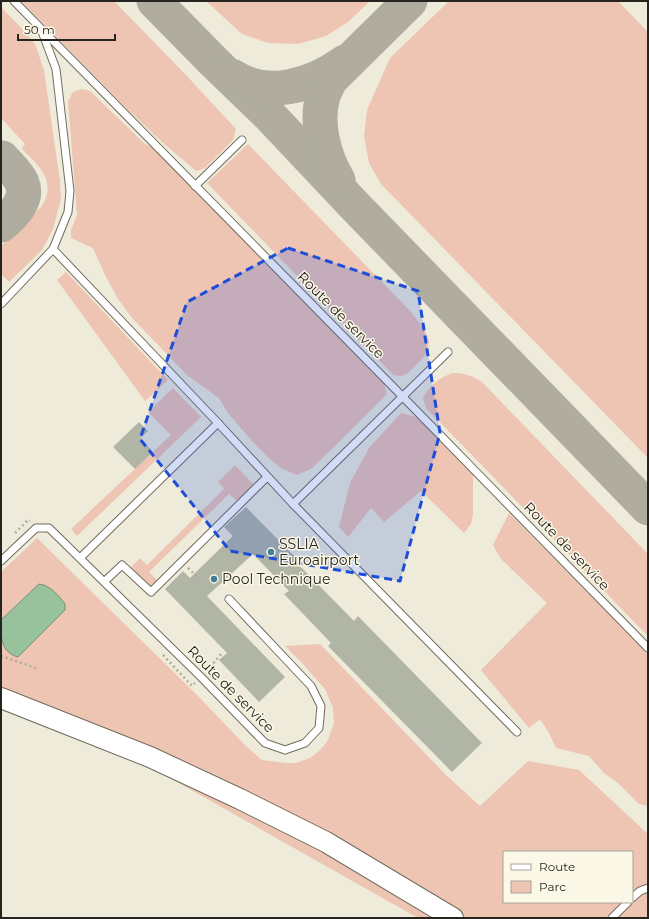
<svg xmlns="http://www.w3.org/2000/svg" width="649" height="919" font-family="Montserrat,sans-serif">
  <rect width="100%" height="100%" fill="#efebdb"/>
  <g fill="#eec4b3" fill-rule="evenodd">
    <polygon points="21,1 114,1 185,74 236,129 233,140 205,168 196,171 162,142 124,106"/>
    <polygon points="206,1 370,1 348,22 326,36 298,44 268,43 242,34"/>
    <polygon points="449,1 618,1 648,32 648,458 381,184 369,163 364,136 367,110 390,58"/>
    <path d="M1 7 27 34 35 44 44 70 60 181 61 199 53 229 42 250 9 282 1 274V246L42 206C57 181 39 166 22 149L25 144 1 118Z"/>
    <polygon points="82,89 90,91 145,144 152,147 238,232 384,383 387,394 335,446 311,469 297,475 281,468 273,462 252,441 228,413 219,398 188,376 132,318 118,299 105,275 93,248 71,238 71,230 77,215 68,101 73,92"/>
    <polygon points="248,144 411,312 424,329 429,340 428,351 422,359 407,374 400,376 393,375 207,183"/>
    <polygon points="66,272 168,380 145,401 57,280"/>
    <path d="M453 373C464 373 473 376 482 382L648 554V636L426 408 423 398C430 385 440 377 453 373Z"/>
    <polygon points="173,388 201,417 77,536 71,529 171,435 148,412"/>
    <polygon points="401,413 417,417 473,475 473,515 471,524 464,533 421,491 384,522 371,508 348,537 339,527 350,483 369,448"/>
    <polygon points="235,465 254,485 237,501 229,494 149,572 157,580 150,586 131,567 140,558 147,565 224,489 218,482"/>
    <polygon points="509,513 648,654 648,806 639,804 618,783 604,773 589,756 556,748 548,731 540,719 529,728 481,670 547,603 501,559 493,545"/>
    <path d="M37 538 198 696 245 745 262 760 285 763H296L310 758 319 751 327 742 334 723 333 708 325 689 303 664 285 646 320 644 446 775 480 806 528 761 579 770 648 834V918H418L154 769 1 709V572ZM504 852H632V902H504Z"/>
  </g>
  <path fill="#98c29b" stroke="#769376" d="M39 584C50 585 59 596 65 604V610L18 657C0 652 1 636 1 620Z"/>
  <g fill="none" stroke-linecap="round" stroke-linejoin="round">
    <g stroke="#b0ada0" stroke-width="35">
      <polyline points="154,1 214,62 270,116 352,203 648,508"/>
      <path d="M232 76C267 100 313 85 345 62"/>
      <path d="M338 180C324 157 315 123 323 96 325 90 328 85 331 79L410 1"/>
      <path d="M1 225C13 215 29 200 22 183 18 173 9 166 2 158"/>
    </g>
  </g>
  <g fill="#b0b5a6">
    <polygon points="139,422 148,431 140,438 153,452 135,469 113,447"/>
    <polygon points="246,507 297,559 295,561 354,621 358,616 482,743 452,772 328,646 331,643 284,594 289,591 253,554 207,596 285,677 259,702 219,660 227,653 165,589 183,571 190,578 233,536 224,527"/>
  </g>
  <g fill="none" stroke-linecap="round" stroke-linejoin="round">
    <defs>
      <g id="service">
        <polyline points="14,1 403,397 648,648"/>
        <polyline points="195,186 242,140"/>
        <polyline points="53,249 218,423 293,504 517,732"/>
        <polyline points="1,304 53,249 68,212 70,191 56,69 41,29"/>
        <polyline points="293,504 448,352"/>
        <polyline points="80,558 218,423"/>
        <polyline points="1,561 36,528 49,528 201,677 265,743 285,750 305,743 319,728 321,706 311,686 229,599"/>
        <polyline points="105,581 122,565 151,592 267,477"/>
        <polyline points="632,898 640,891 648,888"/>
        <polyline points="612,918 628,902"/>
      </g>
      <polyline id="secondary" points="1,698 150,757 240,799 326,842 453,918"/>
    </defs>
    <use href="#service" stroke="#706c5e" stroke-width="9"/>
    <use href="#secondary" stroke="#706c5e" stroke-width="22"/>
    <g stroke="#afac9f" stroke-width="2.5" stroke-dasharray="2 3" stroke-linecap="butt">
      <polyline points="15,533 28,520 30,521"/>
      <polyline points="188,568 201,581"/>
      <polyline points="163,655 192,686 195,683"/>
      <polyline points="1,656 39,669"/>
      <polyline points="207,671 222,653"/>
    </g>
    <use href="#service" stroke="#fff" stroke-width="7"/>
    <use href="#secondary" stroke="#fff" stroke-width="20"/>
  </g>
  <path fill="#1d4ed8" fill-opacity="0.2" stroke="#1d4ed8" stroke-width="3" stroke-dasharray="8 5" stroke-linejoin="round" d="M288 248 418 291 440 433 400 581 230 551 140 439 187 302Z"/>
  <g fill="#427f95" stroke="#fcf8e8" stroke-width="1.5">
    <circle cx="271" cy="552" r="4"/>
    <circle cx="214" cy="579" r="4"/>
  </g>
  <g text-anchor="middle" stroke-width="3" stroke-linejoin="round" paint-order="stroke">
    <g font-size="14" fill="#26241e" stroke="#fcf8e8">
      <text transform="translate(341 315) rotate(45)" y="5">Route de service</text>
      <text transform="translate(567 546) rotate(46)" y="5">Route de service</text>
      <text transform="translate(231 689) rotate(45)" y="5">Route de service</text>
    </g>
    <g font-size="14" fill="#26241e" stroke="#fcf8e8" text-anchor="start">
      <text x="279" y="549">SSLIA<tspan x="279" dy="16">Euroairport</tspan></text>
      <text x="222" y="584">Pool Technique</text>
    </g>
  </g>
  <rect width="649" height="919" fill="none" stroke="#26241e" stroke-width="4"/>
  <rect x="503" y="851" width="130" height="52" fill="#fcf8e8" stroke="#a6a397"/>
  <rect x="511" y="864" width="20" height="6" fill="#ffffff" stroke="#a6a397"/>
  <text x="539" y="871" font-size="12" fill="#26241e">Route</text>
  <rect x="511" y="881" width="20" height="12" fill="#eec4b3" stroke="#a6a397"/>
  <text x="539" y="891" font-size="12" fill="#26241e">Parc</text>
  <path d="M18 34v6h97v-6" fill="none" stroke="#26241e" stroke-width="2"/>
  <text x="24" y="34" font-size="12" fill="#26241e" stroke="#fcf8e8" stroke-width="3" paint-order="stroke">50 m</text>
</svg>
